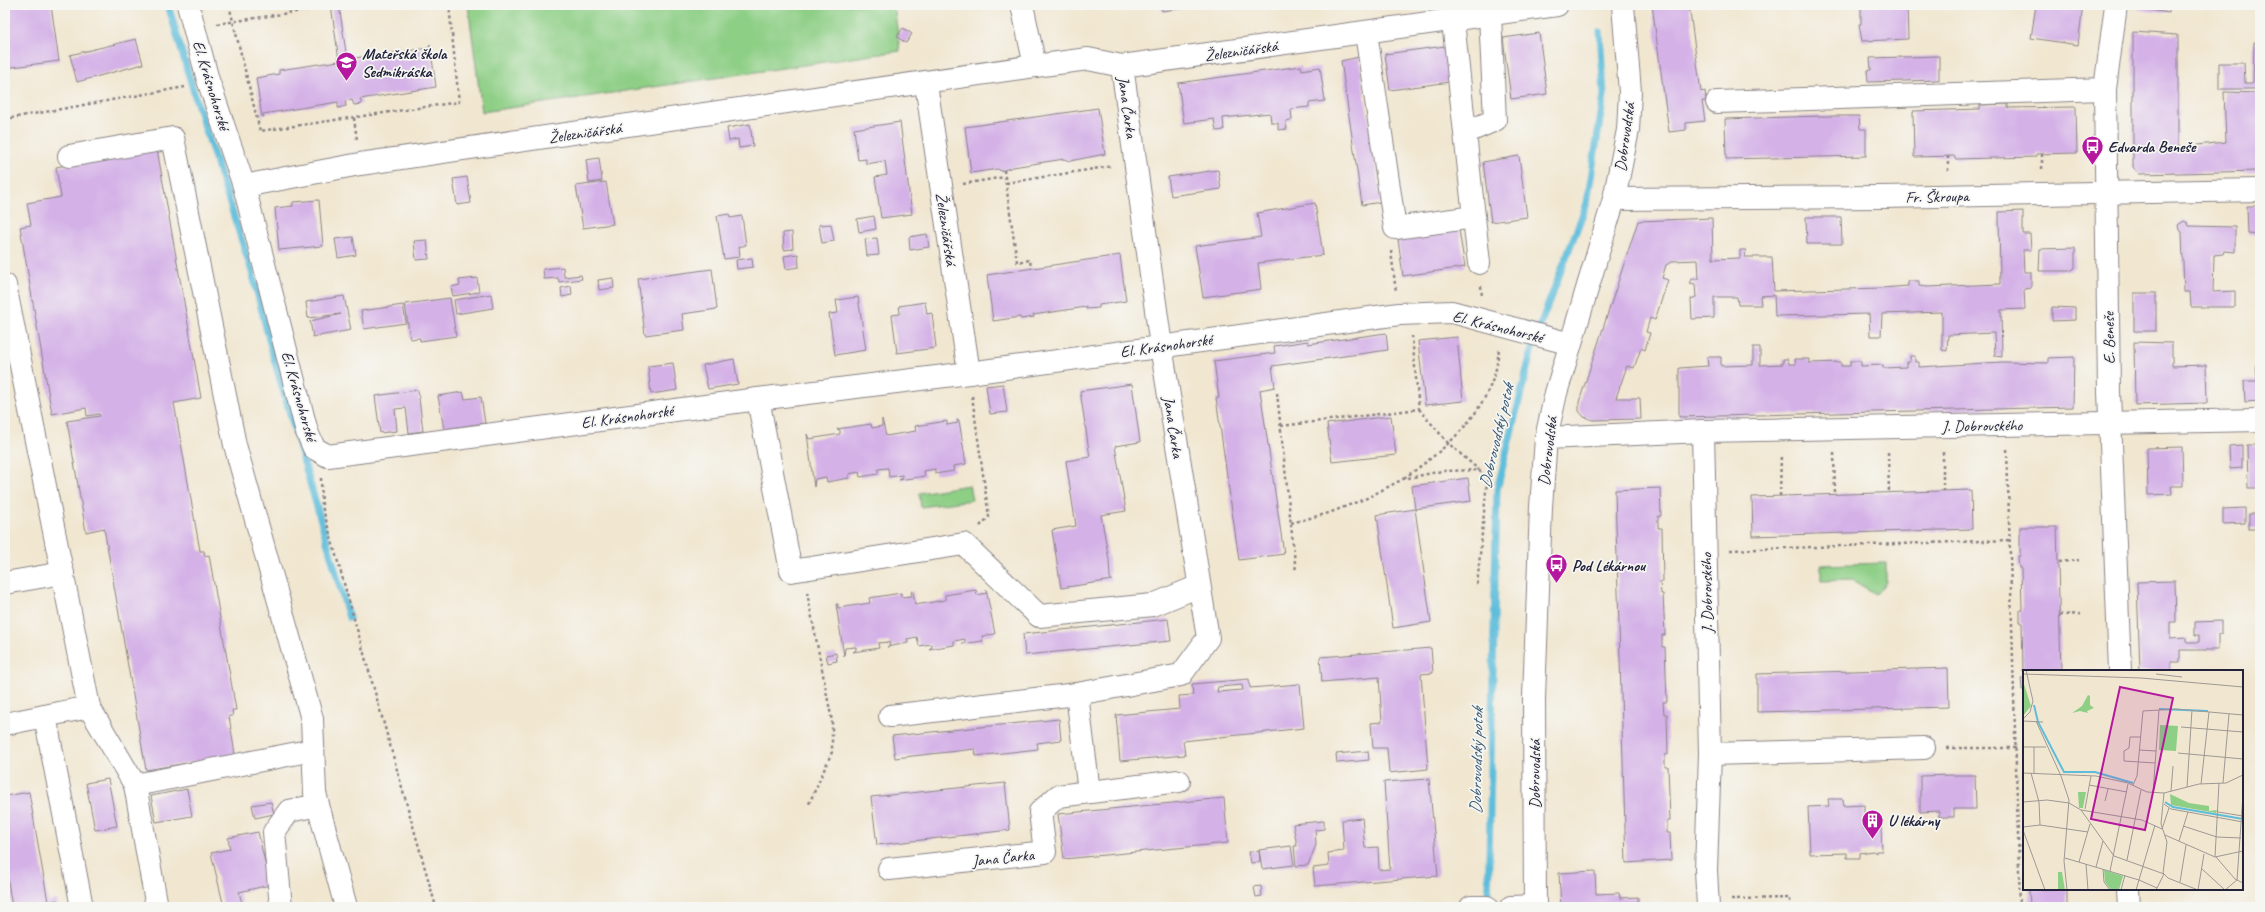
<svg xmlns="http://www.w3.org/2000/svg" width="2265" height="912" font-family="Caveat,sans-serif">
  <rect width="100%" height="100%" fill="#f6f6f2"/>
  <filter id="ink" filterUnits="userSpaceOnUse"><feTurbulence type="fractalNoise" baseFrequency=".025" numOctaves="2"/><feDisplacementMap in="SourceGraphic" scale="8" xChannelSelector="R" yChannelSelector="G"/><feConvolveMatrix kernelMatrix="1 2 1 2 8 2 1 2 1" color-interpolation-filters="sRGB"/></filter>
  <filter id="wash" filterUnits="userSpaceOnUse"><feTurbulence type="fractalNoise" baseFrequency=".012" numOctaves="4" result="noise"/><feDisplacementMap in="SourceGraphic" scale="16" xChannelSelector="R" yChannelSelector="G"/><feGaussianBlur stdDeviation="0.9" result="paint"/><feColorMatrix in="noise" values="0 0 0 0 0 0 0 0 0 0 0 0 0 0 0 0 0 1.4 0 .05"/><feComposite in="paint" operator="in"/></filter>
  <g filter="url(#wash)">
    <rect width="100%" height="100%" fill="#f1e7d1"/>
    <g fill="#8ecf86" stroke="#587860">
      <polygon points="468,5 894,5 900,51 482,112"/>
      <polygon points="969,485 972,500 921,507 919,493"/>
      <polygon points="1886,563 1886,582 1876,594 1852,580 1821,581 1821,565"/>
    </g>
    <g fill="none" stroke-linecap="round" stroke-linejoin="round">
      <g stroke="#5dbddb" stroke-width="7">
        <polyline points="168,5 197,103 252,272 273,355 349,618"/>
        <polyline points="1488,906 1497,490 1534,341 1587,203 1604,95 1600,32"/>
      </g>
    </g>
    <g id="blocks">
      <g fill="#d4b1e7" fill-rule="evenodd">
        <polygon points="5,5 51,5 59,61 5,68"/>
        <polygon points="331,5 339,5 347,59 429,48 430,44 436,87 360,99 362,104 354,105 352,100 345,101 346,106 338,108 338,102 263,114 264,117 262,117 256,78 279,74 279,70 339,61"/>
        <polygon points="1161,5 1200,5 1200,6 1162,11"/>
        <polygon points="1652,5 1689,5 1701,92 1705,91 1706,101 1702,101 1705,121 1686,123 1686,130 1669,132"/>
        <polygon points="1861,5 1907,5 1908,39 1862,41 1859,24 1861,24"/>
        <polygon points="2036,5 2083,5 2078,45 2031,38"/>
        <polygon points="2137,5 2170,5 2169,13 2136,8"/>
        <polygon points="903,28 912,34 906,43 897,37"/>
        <polygon points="2133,32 2178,35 2178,147 2226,142 2224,92 2260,93 2260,171 2139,174 2133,167"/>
        <polygon points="1539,33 1547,94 1511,99 1503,38"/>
        <polygon points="136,39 143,64 77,82 70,55"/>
        <polygon points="2254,42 2260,43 2260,89 2219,89 2219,63 2244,63 2245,83 2253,83"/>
        <polygon points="1445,46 1450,82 1390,90 1385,54"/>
        <polygon points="1939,56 1939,80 1868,82 1867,70 1871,70 1870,58"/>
        <polygon points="1359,57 1381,202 1362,205 1341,61"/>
        <polygon points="1301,66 1302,70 1320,67 1325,101 1309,103 1309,107 1291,109 1292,120 1286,121 1287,129 1278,130 1278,123 1271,123 1270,113 1223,118 1224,130 1216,131 1214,119 1184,123 1178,83"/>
        <polygon points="2008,104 2008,108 2076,107 2077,153 2036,154 2036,157 1955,159 1955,156 1914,157 1913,111 1980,109 1980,105"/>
        <polygon points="1098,108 1105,154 1070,161 1064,159 1013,167 1001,171 998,169 971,173 965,127"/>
        <polygon points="1822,116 1859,116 1860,129 1866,129 1866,156 1726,159 1725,119"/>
        <polygon points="900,122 912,214 881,218 875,177 887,175 885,161 866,164 866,159 858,160 854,129"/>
        <polygon points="750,124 753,146 739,148 738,139 729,141 727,128"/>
        <polygon points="157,149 201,398 174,403 200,551 204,551 205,556 209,555 236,710 232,710 233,716 229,716 235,755 146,770 104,528 86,532 67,421 100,416 99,414 87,416 86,408 52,414 20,227 31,225 27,203 61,197 56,167"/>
        <polygon points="1519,156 1527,217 1491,222 1483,162"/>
        <polygon points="599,158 602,181 589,183 586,160"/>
        <polygon points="1218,170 1221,189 1171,196 1168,177"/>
        <polygon points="467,177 471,203 457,205 453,179"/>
        <polygon points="606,182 613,224 583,228 576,186"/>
        <polygon points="319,200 323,246 279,250 275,208 293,206 293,202"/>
        <polygon points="1315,203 1323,255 1258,263 1261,289 1203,297 1195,246 1261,237 1257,213"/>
        <polygon points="2247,206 2260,206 2260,235 2248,234"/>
        <polygon points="2023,211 2023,234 2030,234 2031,250 2023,250 2024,272 2031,272 2031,288 2024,289 2025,309 2001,310 2002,357 1995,356 1994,333 1948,335 1947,351 1942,350 1942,312 1882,314 1881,336 1870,336 1869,314 1775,316 1774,295 1760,296 1761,305 1738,305 1737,297 1714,297 1714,318 1692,319 1691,299 1696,297 1695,284 1690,283 1692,279 1699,279 1698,260 1673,261 1666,265 1662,278 1668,280 1655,320 1650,318 1646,332 1650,333 1645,350 1641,348 1634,368 1627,366 1616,398 1640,398 1641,419 1593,420 1584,417 1579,411 1579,402 1638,221 1712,218 1713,259 1740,258 1740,250 1746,250 1745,257 1772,257 1774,291 1882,288 1908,286 1908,281 1919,281 1919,286 1927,287 2000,284 1999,212"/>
        <polygon points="729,214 730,218 742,216 746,245 739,247 740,257 724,259 717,216"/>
        <polygon points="874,216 876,229 859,232 857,219"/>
        <polygon points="1806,217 1841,217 1842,244 1807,244"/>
        <polygon points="2184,221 2188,223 2189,226 2235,227 2235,252 2224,251 2223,254 2214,255 2213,292 2235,291 2235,307 2191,307 2190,292 2184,292 2182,232 2179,230 2178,225"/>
        <polygon points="831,224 834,241 822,243 819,225"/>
        <polygon points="1459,230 1465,267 1403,276 1398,239"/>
        <polygon points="792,232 793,249 784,250 783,233"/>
        <polygon points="927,234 929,247 910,250 909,237"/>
        <polygon points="353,237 356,255 338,258 335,239"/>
        <polygon points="877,238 879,255 867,256 865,239"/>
        <polygon points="427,240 429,259 416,260 414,241"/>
        <polygon points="2075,248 2075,268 2070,271 2039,271 2040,249"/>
        <polygon points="798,254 799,267 786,269 784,256"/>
        <polygon points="1120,255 1126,301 1099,305 1099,308 1086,309 1086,307 1033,315 1034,317 1021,319 1020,317 993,321 987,275"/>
        <polygon points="752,258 753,267 737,269 736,260"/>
        <polygon points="563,267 564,277 581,275 582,279 559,282 558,278 544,279 543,269"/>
        <polygon points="712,269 717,309 682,314 684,330 645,335 638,279"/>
        <polygon points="477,278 479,292 453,296 451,287 460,285 459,280"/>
        <polygon points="613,278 614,288 599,290 598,280"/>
        <polygon points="571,286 572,295 562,297 561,288"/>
        <rect x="2134" y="293" width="22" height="38"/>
        <polygon points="491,294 493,308 456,314 454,300"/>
        <polygon points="344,296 351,330 313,337 310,321 341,314 308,318 306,302"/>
        <polygon points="858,297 866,350 835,355 829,314 838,313 836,300"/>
        <polygon points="450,298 456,336 420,341 420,338 410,339 405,304"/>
        <polygon points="925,302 927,314 932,313 936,348 897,353 892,315 900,314 899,306"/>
        <polygon points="403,305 406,323 364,329 361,311"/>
        <polygon points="2052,307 2075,308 2075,320 2052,321"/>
        <polygon points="1386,333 1388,350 1272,366 1275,387 1260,390 1284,554 1239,560 1216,398 1219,398 1214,361 1275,353 1274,346 1308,341 1308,344"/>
        <polygon points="1457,337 1463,401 1425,405 1418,341"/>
        <polygon points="2134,342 2172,343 2172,366 2206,365 2207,403 2135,405"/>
        <polygon points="1753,347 1760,347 1760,365 1783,364 1783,359 1788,359 1789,364 1796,364 1795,359 1809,359 1809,363 1841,362 1841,366 1850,366 1850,361 1861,361 1861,366 1883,365 1883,368 1906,367 1906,362 1910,362 1910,356 1915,356 1915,362 1919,362 1919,367 2002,362 2048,363 2048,358 2074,357 2073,407 1679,417 1679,368 1708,366 1707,357 1721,357 1721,366 1753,365"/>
        <polygon points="734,359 738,384 708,389 703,365"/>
        <polygon points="673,363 677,390 651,394 648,366"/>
        <polygon points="2256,364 2260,364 2260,401 2245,402 2244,381 2257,381"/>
        <polygon points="1003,384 1007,412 990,414 986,386"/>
        <polygon points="1132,384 1140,442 1115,446 1126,511 1101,515 1109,560 1110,578 1112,580 1061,588 1052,530 1076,526 1066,461 1090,457 1080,391"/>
        <polygon points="418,390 423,431 409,433 406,408 395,409 397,431 380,433 375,396"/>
        <polygon points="463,392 465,399 481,397 485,423 444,429 438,396"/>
        <polygon points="1391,416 1396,455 1332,462 1327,424"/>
        <polygon points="882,419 886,436 916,431 915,426 947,421 947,425 958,423 957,420 959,420 966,464 953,466 954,471 935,474 935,469 924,471 925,476 899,480 902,478 902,475 889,477 888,468 878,469 878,474 860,477 859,472 849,474 849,478 827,482 826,477 815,479 814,487 807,434 809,439 840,434 840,430 837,429 871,424 872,428 882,426"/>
        <polygon points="2242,445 2242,468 2230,469 2229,446"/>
        <polygon points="2247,445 2260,445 2260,488 2248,488"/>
        <polygon points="2182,447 2183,486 2171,486 2172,494 2148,495 2147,448"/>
        <polygon points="1468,478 1471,501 1415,509 1412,486"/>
        <polygon points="1660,488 1661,516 1658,516 1658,528 1662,528 1663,582 1660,582 1661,594 1663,594 1665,635 1662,635 1662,647 1665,647 1667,702 1663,702 1664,714 1667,714 1668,754 1665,755 1665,767 1668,767 1670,821 1667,821 1667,833 1670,833 1671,860 1626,863 1615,490"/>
        <polygon points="1971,490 1972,529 1753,536 1752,497"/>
        <polygon points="2245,508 2245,523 2223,524 2223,509"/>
        <polygon points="1415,509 1431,622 1393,628 1377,515"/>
        <rect x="2249" y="514" width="11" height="15"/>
        <polygon points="2020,527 2057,527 2061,671 2023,671 2022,622 2020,622 2020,610 2022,610 2021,568 2019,568 2018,556 2020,556"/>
        <polygon points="2175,581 2176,622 2170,622 2170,639 2187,638 2187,642 2199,642 2199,635 2195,635 2195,622 2221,621 2221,634 2218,634 2218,650 2180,650 2180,662 2171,662 2171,671 2140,671 2137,582"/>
        <polygon points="986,589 995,634 982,636 983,641 962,644 965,642 965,639 954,641 954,645 929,649 932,647 931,644 919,646 917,637 907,639 908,643 887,647 890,645 889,642 878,643 879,648 853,652 856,650 856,647 845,648 844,656 836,604 838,604 838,608 870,603 869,598 901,593 901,597 912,596 911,592 913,591 915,605 945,600 945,595 976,590 977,595 987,593"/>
        <polygon points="1168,619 1171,641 1025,655 1023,634"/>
        <polygon points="1431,648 1433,673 1421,674 1428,769 1389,773 1387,748 1373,748 1371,723 1382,722 1379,677 1322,682 1320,657"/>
        <polygon points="836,653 837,661 828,663 826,655"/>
        <polygon points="1948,668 1949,707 1757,712 1757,674"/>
        <polygon points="2021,678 2024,678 2024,690 2022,690"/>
        <path d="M1249 679 1250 688 1300 684 1304 728 1183 741 1185 755 1120 761 1116 715 1180 709 1179 696 1193 695 1192 684ZM1242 685 1243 690 1217 692 1218 687Z"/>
        <polygon points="1059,719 1061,740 1037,743 1038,749 976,756 975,749 895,758 892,736"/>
        <polygon points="1368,751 1369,760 1337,763 1336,754"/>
        <polygon points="1953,775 1975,775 1976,809 1954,809 1954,817 1939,817 1939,811 1920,812 1920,776"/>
        <polygon points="108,779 117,826 95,830 86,783"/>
        <polygon points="1429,779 1438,876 1315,886 1313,868 1329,866 1328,853 1344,851 1342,820 1362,818 1365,848 1378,847 1379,870 1390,869 1384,782"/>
        <polygon points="1005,783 1010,830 877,845 871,797"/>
        <polygon points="187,789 192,816 156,822 151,796"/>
        <polygon points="29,792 48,902 57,900 58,907 12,907 5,863 5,796"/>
        <polygon points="1224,798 1228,843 1064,859 1058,814"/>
        <polygon points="1828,799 1843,799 1844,806 1864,805 1864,829 1881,828 1882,851 1876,851 1876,853 1873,851 1860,853 1860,858 1847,858 1847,853 1810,854 1808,807 1829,806"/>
        <polygon points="271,802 274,814 255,818 252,805"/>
        <polygon points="1324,821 1324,829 1315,830 1316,845 1308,865 1296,866 1294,846 1297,846 1293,824"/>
        <polygon points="258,832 270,885 239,892 242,903 224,907 211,853 230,849 228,838"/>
        <polygon points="1291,846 1294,865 1262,869 1259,850"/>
        <polygon points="1259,851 1260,862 1251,863 1249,852"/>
        <polygon points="1595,871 1596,894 1619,893 1620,898 1638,897 1638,907 1561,907 1559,873"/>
        <polygon points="1261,886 1262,896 1256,897 1254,887"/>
        <polygon points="2029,889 2067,889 2067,907 2030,907"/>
      </g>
    </g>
  </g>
  <g filter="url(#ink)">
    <use href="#blocks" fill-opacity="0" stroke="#8a8486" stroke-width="1"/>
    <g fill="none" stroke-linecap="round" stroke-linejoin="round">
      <defs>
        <g id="minor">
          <polyline points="188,5 208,80 244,186 307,432 314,448 328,456 758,399 969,373 1399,314 1452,312 1571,344"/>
          <polyline points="1022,5 1035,66"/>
          <polyline points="2116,5 2105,89 2109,392 2120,671"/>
          <polyline points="1366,33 1395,228 1474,217 1453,21"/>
          <polyline points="926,84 969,373"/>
          <polyline points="1717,102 2105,89"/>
          <polyline points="1465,133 1495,120 1490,15"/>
          <polyline points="69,156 173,138 235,445 312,719 315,793 318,805"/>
          <polyline points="244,186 360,164 1035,66 1088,59 1122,66 1557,5"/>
          <polyline points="1614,199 1882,197 2260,190"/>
          <polyline points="1474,217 1479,263"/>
          <polyline points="5,285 89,707 5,724"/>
          <polyline points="758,399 791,571 964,544 1039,616 1153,605 1199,586"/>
          <polyline points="1703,431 1710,754 1706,870 1708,907"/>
          <polyline points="1546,438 1703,431 2260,420"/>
          <polyline points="5,583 63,573"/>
          <polyline points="1077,694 1089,792"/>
          <polyline points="89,707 135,785 313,750"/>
          <polyline points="45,716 82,907"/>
          <polyline points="890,716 1077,694 1181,675 1208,638 1161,346 1122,66"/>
          <polyline points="1710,754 1924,748"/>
          <polyline points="135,785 157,907"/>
          <polyline points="889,869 1045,852 1040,812 1058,796 1179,781"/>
          <polyline points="2128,889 2129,907"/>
          <polyline points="281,907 274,832 289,811 318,805 346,907"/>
          <polyline points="1471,907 1487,907"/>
          <polyline points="1511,907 1535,906"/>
        </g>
        <polyline id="major" points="1535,907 1534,698 1541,507 1546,438 1556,393 1614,199 1628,130 1630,92 1623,5"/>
      </defs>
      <use href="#minor" stroke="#8a8486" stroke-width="24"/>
      <use href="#major" stroke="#8a8486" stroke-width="24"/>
      <g stroke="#8a8486" stroke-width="2.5" stroke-dasharray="3 3" stroke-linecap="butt">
        <polyline points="229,5 260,131 459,102 449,5"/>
        <polyline points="217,24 308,10"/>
        <polyline points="354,118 357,140"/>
        <polyline points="5,119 185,87"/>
        <polyline points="2042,154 2042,171"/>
        <polyline points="1948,156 1948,173"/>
        <polyline points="1004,170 1017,262 1030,260 1031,268"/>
        <polyline points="1006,183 1112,166"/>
        <polyline points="963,184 1005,177"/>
        <polyline points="1391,251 1396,292"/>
        <polyline points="1481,286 1482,297"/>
        <polyline points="1277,393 1296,572"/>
        <polyline points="972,396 989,517 979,527"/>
        <polyline points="1419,409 1448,443 1479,470"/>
        <polyline points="1281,426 1419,409 1412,336"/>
        <polyline points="2007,449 2020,907"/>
        <polyline points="1888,452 1889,493"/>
        <polyline points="1834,453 1835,494"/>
        <polyline points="321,478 322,506 436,907"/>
        <path d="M1404 478C1442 452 1479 421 1494 376 1497 367 1498 357 1499 348"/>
        <polyline points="1943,491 1943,450"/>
        <polyline points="1780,496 1781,454"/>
        <polyline points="1291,523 1329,513 1367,498 1403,479 1442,471 1479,470 1487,481 1477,586"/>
        <polyline points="1730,550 2010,540"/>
        <polyline points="2059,562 2079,560"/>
        <polyline points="807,592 832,721 832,752 808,806"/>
        <polyline points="2060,615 2081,614"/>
        <polyline points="1947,748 2016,748"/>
        <polyline points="1731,899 1790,898 1790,907"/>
      </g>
      <use href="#minor" stroke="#fff" stroke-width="22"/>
      <use href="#major" stroke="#fff" stroke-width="22"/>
    </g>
  </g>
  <defs>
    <symbol id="school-pin" viewBox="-11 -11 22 30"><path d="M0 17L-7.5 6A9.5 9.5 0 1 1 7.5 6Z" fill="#b5179e" stroke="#f6f6f2"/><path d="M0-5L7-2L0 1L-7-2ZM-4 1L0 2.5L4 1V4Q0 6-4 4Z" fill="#fff"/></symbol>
    <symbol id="bus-pin" viewBox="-11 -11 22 30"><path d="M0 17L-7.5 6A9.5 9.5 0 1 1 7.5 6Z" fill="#b5179e" stroke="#f6f6f2"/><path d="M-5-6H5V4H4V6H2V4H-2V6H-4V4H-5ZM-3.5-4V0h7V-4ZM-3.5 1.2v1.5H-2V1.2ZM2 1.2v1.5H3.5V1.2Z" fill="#fff"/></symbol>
    <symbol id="building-pin" viewBox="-11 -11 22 30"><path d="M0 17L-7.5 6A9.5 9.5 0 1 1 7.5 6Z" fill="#b5179e" stroke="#f6f6f2"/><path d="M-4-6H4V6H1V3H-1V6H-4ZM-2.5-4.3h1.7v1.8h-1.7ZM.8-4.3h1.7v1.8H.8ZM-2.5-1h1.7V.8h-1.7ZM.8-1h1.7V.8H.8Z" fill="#fff"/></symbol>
  </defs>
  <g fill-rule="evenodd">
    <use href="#school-pin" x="334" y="50" width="25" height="34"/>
    <use href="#bus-pin" x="2080" y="134" width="25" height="34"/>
    <use href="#bus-pin" x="1544" y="552" width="25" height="34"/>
    <use href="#building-pin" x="1860" y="808" width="25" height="34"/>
  </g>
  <g text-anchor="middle" stroke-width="3.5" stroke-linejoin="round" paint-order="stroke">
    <g font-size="16" fill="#22223b" stroke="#f6f6f2">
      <text transform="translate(1241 50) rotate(-8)" y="6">Železničářská</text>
      <text transform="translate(212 85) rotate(73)" y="6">El. Krásnohorské</text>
      <text transform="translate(1128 107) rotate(82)" y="6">Jana Čarka</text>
      <text transform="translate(585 132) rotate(-8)" y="6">Železničářská</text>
      <text transform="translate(1624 137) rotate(-82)" y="6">Dobrovodská</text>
      <text transform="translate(1937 196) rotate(-1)" y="6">Fr. Škroupa</text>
      <text transform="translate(947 229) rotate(82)" y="6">Železničářská</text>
      <text transform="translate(1498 326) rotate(14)" y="6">El. Krásnohorské</text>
      <text transform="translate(2108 338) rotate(-91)" y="6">E. Beneše</text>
      <text transform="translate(1166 345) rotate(-8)" y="6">El. Krásnohorské</text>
      <text transform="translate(300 396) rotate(74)" y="6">El. Krásnohorské</text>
      <text transform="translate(627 416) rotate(-8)" y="6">El. Krásnohorské</text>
      <text transform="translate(1982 425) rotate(-1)" y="6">J. Dobrovského</text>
      <text transform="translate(1174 427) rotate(81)" y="6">Jana Čarka</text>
      <text transform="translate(1547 451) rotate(-83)" y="6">Dobrovodská</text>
      <text transform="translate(1706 593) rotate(-91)" y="6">J. Dobrovského</text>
      <text transform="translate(1534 774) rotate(-90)" y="6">Dobrovodská</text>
      <text transform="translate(1003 857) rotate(-6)" y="6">Jana Čarka</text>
    </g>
    <g font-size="16" font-weight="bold" fill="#22223b" stroke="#f6f6f2" text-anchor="start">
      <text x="362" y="59">Mateřská škola<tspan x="362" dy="18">Sedmikráska</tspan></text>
      <text x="2108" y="152">Edvarda Beneše</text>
      <text x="1572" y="571">Pod Lékárnou</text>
      <text x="1888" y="826">U lékárny</text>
    </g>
    <g font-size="17" font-style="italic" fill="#375873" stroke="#f6f6f2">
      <text transform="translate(1496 436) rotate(-77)" y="6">Dobrovodský potok</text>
      <text transform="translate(1476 761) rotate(-89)" y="6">Dobrovodský potok</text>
    </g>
  </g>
  <g transform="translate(2023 670)">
    <rect width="220" height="220" fill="#f1e7d1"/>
    <path d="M0 11 8 36 0 46ZM65 25 67 26V35L71 38 64 41 65 43 57 41 49 43 59 36ZM137 55 155 56 153 81 136 80ZM55 122H63L60 138H56ZM147 124 166 133 186 136V141L194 140 193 143 148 135ZM81 200 100 206 96 220H88L82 212ZM35 202H39L42 220H35Z" fill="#8ecf86"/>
    <path fill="none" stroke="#5dbddb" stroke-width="2" d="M11 35 15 52 41 102H72L110 113M136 39 185 41M142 132 150 137 220 149"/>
    <path fill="none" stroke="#9e9895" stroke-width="1" d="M0 4 118 8 220 17M133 4 159 7M0 49 7 42 10 31 3 0M0 51 20 52M13 51 38 106 46 130 41 191 44 220M158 57 220 62M117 67H107L106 78 101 81V91L132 93M0 77H23M11 77V103M116 80 133 81M155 83 220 89M0 103 73 106 105 113 124 122 141 123 138 154 144 172 140 203 145 208 175 220M8 103 16 132 17 155M200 113 206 44M178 114 186 42M66 115 104 122M110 115 114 106 120 41 153 39 220 45M164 117 169 40M148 121 150 96M130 123 136 40M141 123 176 114 203 113 220 105M82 131 85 119M0 132 24 130 46 133 58 140M141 134 148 139 220 152M62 139 68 106M58 140 91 186 141 204 133 220M58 140 119 150 139 159 146 138M195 142 220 146M160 156 194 167 218 168M0 157 17 155 65 162M0 160 22 220M142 165 192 187 220 181M156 171 165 142M192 187 196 113M193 187 212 209 220 213M42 188 116 210 134 218M104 190 118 120M56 192 67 154M63 194 65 220M73 197 80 171M80 199 81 212 87 220M179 199 202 220 214 210M87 201 105 114M214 210 220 125M157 212 163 175M98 220 102 205M113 220 132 155M175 220 181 184"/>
    <path fill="#b5179e" fill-opacity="0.15" stroke="#b5179e" stroke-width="2" d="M97 17 150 28 122 160 68 149Z"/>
    <rect width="220" height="220" fill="none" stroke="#22223b" stroke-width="2"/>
  </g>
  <rect width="2265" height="912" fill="none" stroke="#f6f6f2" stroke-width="20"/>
</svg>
